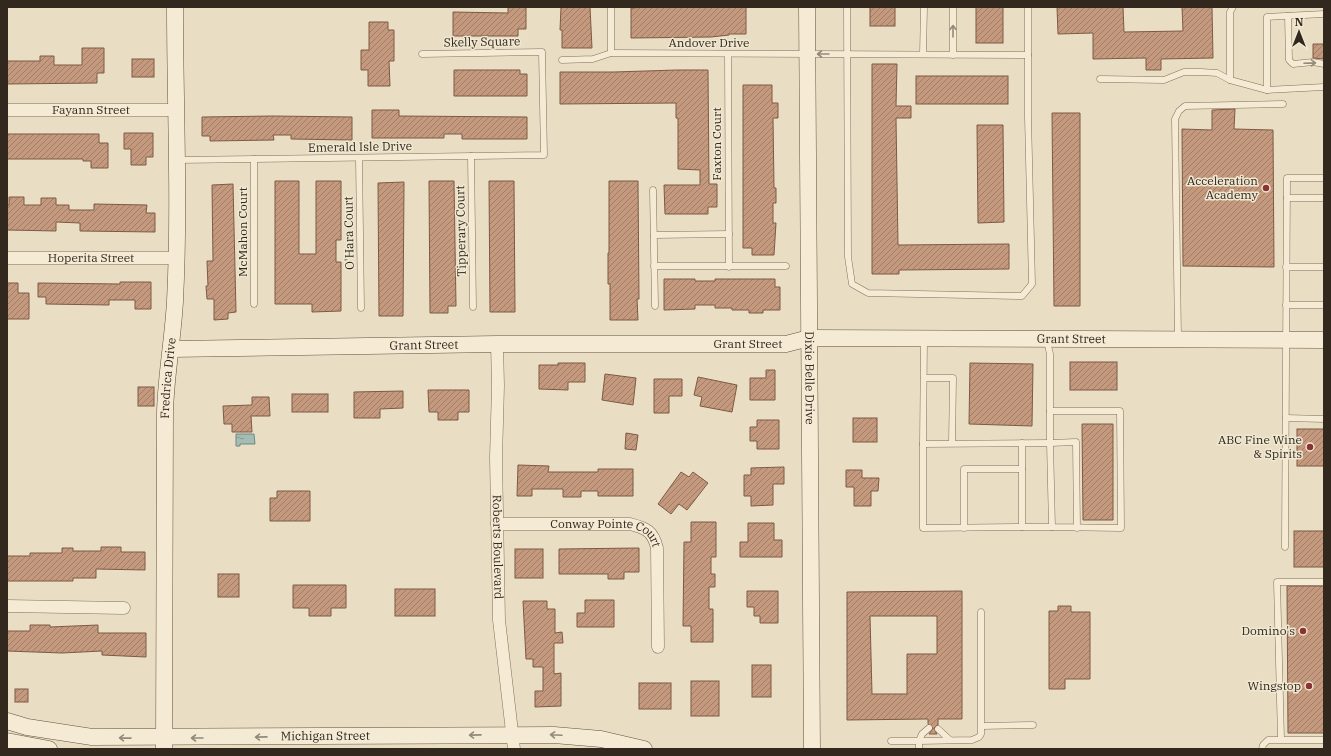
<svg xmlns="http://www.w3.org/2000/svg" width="1331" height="756" font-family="'IBM Plex Serif',serif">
  <defs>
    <pattern id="water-ripples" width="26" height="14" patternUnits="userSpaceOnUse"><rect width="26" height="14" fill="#a5bcb5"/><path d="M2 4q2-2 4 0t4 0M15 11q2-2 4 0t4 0" fill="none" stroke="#879993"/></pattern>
    <pattern id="building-hatch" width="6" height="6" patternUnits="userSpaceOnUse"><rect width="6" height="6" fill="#c4997d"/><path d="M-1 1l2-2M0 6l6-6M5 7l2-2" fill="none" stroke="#a07d66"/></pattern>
  </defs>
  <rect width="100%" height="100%" fill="#e9ddc3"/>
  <polygon fill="url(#water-ripples)" stroke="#6d8982" points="254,434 255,444 240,444 240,446 236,446 236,434"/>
  <g fill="url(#building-hatch)" stroke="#7e5a44" fill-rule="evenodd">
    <polygon points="508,7 526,7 526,29 518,29 518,36 453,36 453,12 508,13"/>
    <polygon points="561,7 590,7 592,48 562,48 562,30 560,30"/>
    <polygon points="646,7 746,7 746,34 729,34 729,35 711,37 631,38 631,8"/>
    <rect x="870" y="7" width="25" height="19"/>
    <rect x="976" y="7" width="27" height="36"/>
    <polygon points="1057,7 1123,7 1124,32 1183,31 1182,7 1212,7 1213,58 1161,59 1161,70 1146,70 1146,58 1093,59 1093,33 1058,34"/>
    <polygon points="369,22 388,22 388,30 394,30 394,61 389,61 390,86 368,86 368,70 361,70 361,50 369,50"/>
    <polygon points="1313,44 1324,44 1324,59 1313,58"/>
    <polygon points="82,48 104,48 104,73 97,73 97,83 7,84 7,61 40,61 40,56 54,56 54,65 82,65"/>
    <rect x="132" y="59" width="22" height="18"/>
    <polygon points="872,64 897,64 896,106 911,106 911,118 896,118 898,245 1009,244 1009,269 899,270 899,274 872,274"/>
    <polygon points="454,70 520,70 520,74 527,74 527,96 454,96"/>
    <polygon points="677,70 708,70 709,184 717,184 717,207 708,207 708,214 665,214 664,185 700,185 700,170 678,169 678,118 676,118 676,103 560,104 560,72 614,72"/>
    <rect x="916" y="76" width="92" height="28"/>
    <polygon points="743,85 772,85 772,103 778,103 778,118 773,118 774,188 776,188 776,203 773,203 773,223 776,223 774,255 752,255 752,248 743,248"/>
    <polygon points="1235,109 1234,129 1273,130 1274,267 1183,266 1182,129 1212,130 1212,110"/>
    <polygon points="372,110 399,110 399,116 527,117 527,139 462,139 462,134 444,134 444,138 372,138"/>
    <polygon points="1052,113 1080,113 1080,306 1054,306"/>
    <polygon points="273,116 352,117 352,140 291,139 291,135 273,135 274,140 210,141 210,136 202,136 202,117"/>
    <polygon points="977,125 1003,125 1004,222 978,223"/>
    <polygon points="124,133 153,133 153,157 146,157 146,165 131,165 131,149 124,149"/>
    <polygon points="7,134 99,134 99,143 108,143 108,168 91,168 91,161 83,161 83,159 7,159"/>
    <polygon points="275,181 299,181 299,254 316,254 316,181 341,181 341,240 336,240 336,262 341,262 341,311 312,312 312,304 275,304"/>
    <polygon points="429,181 454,181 456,306 448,306 448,313 430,313"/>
    <polygon points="489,181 514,181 515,312 490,312"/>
    <polygon points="609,181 638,181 639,299 637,299 638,320 610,320 610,284 608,284 608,253 609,253"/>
    <polygon points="404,182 403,316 379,316 378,183"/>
    <polygon points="233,184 236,312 228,313 228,319 214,320 214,299 207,299 206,286 208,286 207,261 213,261 212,185"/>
    <polygon points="9,197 24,197 24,205 41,205 41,198 56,198 56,205 69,205 69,210 94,210 94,204 147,205 146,213 155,213 155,232 80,231 80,223 56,222 56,231 7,230 7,205 9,205"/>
    <polygon points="664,279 695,279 695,281 715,281 715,279 775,279 775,287 780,287 780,310 763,310 763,313 749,313 749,310 732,310 732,308 715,308 715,305 695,305 695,309 664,310"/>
    <polygon points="120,282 151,282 151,309 135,309 135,300 109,300 109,305 46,304 46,297 38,297 38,283 120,284"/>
    <polygon points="7,283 18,283 18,293 29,293 29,319 7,319"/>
    <rect x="1070" y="362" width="47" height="28"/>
    <polygon points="558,363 585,363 585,382 568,382 568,390 539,389 539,365 558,365"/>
    <polygon points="970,363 1033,364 1032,426 969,424"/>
    <polygon points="766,370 775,370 775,400 750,400 750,378 766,378"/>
    <polygon points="605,374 636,378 633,405 602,400"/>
    <polygon points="698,377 737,385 732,412 700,406 702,397 694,395"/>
    <polygon points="654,379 682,379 682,396 669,396 669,413 654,413"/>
    <rect x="138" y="387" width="16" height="19"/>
    <polygon points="428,390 469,390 469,412 458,412 458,420 438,420 438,412 429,412"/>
    <polygon points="403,391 403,408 380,409 380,418 354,418 354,392"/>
    <rect x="292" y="394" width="36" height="18"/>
    <polygon points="252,397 269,397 270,416 251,416 252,432 232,432 232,424 224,424 223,406 252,405"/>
    <rect x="853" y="418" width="24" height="24"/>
    <polygon points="757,420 779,420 779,449 757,449 757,441 750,441 750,427 757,427"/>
    <polygon points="1082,424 1113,424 1113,520 1083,520"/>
    <rect x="1297" y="429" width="27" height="37"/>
    <polygon points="626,433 638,435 636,450 625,449"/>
    <polygon points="518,465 549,466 548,472 598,472 598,469 633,469 633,496 598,496 598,491 581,491 581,497 563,497 563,489 532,489 532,496 517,496"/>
    <polygon points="784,467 784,484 773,484 773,505 751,506 751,496 744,496 744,475 751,475 751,468"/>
    <polygon points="846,470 862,470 862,478 879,478 878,491 871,491 871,506 854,506 854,487 846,487"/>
    <polygon points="681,472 689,477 693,472 708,483 687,510 679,504 671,514 658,504"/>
    <polygon points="277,491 310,491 310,521 270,521 270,498 277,498"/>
    <polygon points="691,522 716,522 716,557 711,557 711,574 715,574 715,587 709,587 709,609 713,609 713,642 691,642 691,626 683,626 684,542 691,542"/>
    <polygon points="748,523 774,523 774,540 782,540 782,557 740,557 740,542 748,542"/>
    <rect x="1294" y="531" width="30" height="36"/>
    <polygon points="101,547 121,547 121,552 145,552 145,570 96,569 96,578 73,578 73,581 7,581 7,556 30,556 30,553 62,553 62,548 73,548 73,551 101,551"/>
    <polygon points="639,548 639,572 624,572 624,579 608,579 608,574 559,574 559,549"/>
    <rect x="515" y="549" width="28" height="29"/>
    <rect x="218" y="574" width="21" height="23"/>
    <polygon points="293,585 346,585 346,608 331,608 331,616 309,616 309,608 293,608"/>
    <polygon points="1287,586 1324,586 1324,733 1288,733"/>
    <rect x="395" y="589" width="40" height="27"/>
    <polygon points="747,591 778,591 778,623 760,623 760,616 754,616 754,607 747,607"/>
    <path d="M962 591V719H938V725L934 728 937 734H929L933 728 928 724V719L847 720V592ZM870 616H937V654H907V694H872Z"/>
    <polygon points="585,600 614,600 614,627 577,627 577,613 585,613"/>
    <polygon points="523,601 547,601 547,609 555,609 555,633 562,632 563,643 554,643 554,674 561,673 561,706 535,707 535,691 543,691 543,667 533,667 533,659 526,659"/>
    <polygon points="1058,606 1071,606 1071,612 1090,612 1090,679 1065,679 1065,689 1049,689 1049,611 1058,611"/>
    <polygon points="30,625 50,625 50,627 98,625 98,633 146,633 146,657 102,655 102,651 62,653 7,651 7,631 30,631"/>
    <rect x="752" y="665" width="19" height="32"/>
    <rect x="691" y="681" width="28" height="35"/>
    <rect x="639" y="683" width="32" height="26"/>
    <rect x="15" y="689" width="13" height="13"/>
  </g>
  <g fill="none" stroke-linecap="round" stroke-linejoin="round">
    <defs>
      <g id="lane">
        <polyline points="847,7 848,257 852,284 868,293 1022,296 1032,284 1028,117 1028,7"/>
        <polyline points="953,7 953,55"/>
        <polyline points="1288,16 1289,60 1293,64 1313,62 1324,64"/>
        <polyline points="611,53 611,7"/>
        <polyline points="923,54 924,7"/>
        <polyline points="728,55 729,267"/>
        <polyline points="562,60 593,59 611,53 1028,55"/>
        <polyline points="1100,79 1164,80 1184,72 1201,72 1217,73 1230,80 1267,90 1324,87"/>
        <polyline points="1230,80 1230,12 1233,7"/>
        <polyline points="1267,90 1267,17 1324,14"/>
        <polyline points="471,156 473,307"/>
        <polyline points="359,158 361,308"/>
        <polyline points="254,159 254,304"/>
        <polyline points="178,160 544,155 542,52 422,54"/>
        <polyline points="653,190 655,306"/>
        <polyline points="1287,198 1324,198"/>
        <polyline points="654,235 729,234"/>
        <polyline points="654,266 786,266"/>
        <polyline points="1286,267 1324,267"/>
        <polyline points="1286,305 1324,305"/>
        <polyline points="1178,338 1175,119 1179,111 1185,106 1283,104"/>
        <polyline points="924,339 923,444 1050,443 1052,527 1121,528 1120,411 1050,411 1050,354 1047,341"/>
        <polyline points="924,378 953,378 952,443"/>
        <polyline points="1050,411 1050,443 1076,442 1077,528"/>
        <polyline points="1286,418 1324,419"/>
        <polyline points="1022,443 1022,527 1052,527"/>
        <polyline points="923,444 923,528 1022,527"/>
        <polyline points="964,528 964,469 1022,469"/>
        <polyline points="1285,547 1287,178 1324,178"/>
        <polyline points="982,726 1033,725"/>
        <polyline points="938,729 950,740"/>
        <polyline points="1281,739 1277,582 1324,582"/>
        <polyline points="891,741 919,741 922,734 929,728"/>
        <polyline points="919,749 919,741 972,740 979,737 981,734 981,612"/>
        <polyline points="1262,749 1263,745 1268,740 1324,740"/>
      </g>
      <g id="street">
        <path id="s1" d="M7 110H175"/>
        <path id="s2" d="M7 258H176"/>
        <path id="s3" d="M497 344 498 386 496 458 499 620 514 749"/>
        <path id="s4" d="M497 524H630C646 528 653 531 657 548L658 647"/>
        <polyline points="7,606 124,608"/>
      </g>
      <g id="secondary">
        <path id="s5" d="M807 7 812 749"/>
        <path id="s6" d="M171 349 497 344H786L809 338 1324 340"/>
        <path id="s7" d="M7 721 27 727 92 737 554 735 601 739 644 749"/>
        <polyline points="7,741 49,749"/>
        <path id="s8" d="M164 749 165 412C166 375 173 338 175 301 180 203 175 105 175 7"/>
      </g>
    </defs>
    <use href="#lane" stroke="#826f5c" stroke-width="7"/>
    <use href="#street" stroke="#826f5c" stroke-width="13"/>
    <use href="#secondary" stroke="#63513f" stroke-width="17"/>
    <use href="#lane" stroke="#f5ebd5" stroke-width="6"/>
    <use href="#street" stroke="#f5ebd5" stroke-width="12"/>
    <use href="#secondary" stroke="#f5ebd5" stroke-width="16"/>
  </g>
  <defs><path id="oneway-shaft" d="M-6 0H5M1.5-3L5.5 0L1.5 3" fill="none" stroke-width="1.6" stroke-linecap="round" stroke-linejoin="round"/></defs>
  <g stroke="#948a7a">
    <use href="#oneway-shaft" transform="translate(953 31) rotate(-90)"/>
    <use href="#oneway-shaft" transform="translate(823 54) rotate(180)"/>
    <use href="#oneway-shaft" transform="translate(1310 63) rotate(-2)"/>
    <use href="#oneway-shaft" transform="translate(475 735) rotate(179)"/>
    <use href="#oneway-shaft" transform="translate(556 735) rotate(-177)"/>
    <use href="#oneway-shaft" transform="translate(261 737) rotate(179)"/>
    <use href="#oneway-shaft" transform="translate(125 738) rotate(-179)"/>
    <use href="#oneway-shaft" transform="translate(197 738) rotate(180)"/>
  </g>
  <g fill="#8a3234" stroke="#f1e8d2" stroke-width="1.5">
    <circle cx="1266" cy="188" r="4"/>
    <circle cx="1310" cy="447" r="4"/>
    <circle cx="1303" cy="631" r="4"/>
    <circle cx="1309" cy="686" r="4"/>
  </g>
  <g text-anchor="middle" stroke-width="3" stroke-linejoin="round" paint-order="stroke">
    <g font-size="12" fill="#33281e" stroke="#f1e8d2">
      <text transform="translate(482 42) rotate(-1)" y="4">Skelly Square</text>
      <text x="709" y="47">Andover Drive</text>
      <text dy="4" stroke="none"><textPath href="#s1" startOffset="84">Fayann Street</textPath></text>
      <text transform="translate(717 144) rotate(-90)" y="4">Faxton Court</text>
      <text transform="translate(360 147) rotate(-1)" y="4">Emerald Isle Drive</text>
      <text transform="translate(461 231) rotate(-91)" y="4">Tipperary Court</text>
      <text transform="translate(243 232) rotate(-90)" y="4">McMahon Court</text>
      <text transform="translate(349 233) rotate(-91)" y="4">O'Hara Court</text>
      <text dy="4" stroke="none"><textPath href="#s2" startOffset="84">Hoperita Street</textPath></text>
      <text dy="4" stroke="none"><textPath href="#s6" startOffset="901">Grant Street</textPath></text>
      <text dy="4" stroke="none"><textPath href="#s6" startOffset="577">Grant Street</textPath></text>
      <text dy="4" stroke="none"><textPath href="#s6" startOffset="253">Grant Street</textPath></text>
      <text dy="4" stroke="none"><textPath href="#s8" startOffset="371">Fredrica Drive</textPath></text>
      <text dy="4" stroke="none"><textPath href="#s5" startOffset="371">Dixie Belle Drive</textPath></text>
      <text dy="4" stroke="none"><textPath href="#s4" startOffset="112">Conway Pointe Court</textPath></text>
      <text dy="4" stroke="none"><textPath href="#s3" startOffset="203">Roberts Boulevard</textPath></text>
      <text dy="4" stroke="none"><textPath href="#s7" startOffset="320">Michigan Street</textPath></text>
    </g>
    <g font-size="12" fill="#33281e" stroke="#f1e8d2" text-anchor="end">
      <text x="1258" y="185">Acceleration<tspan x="1258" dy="14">Academy</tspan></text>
      <text x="1302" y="444">ABC Fine Wine<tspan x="1302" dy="14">&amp; Spirits</tspan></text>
      <text x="1295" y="635">Domino's</text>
      <text x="1301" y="690">Wingstop</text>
    </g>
  </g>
  <rect width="1331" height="756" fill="none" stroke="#33281e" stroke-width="16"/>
  <g transform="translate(1299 32)" stroke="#f1e8d2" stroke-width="3" paint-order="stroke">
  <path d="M0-3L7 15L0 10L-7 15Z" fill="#33281e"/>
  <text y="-6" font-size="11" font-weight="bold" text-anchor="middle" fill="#33281e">N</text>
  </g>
</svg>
